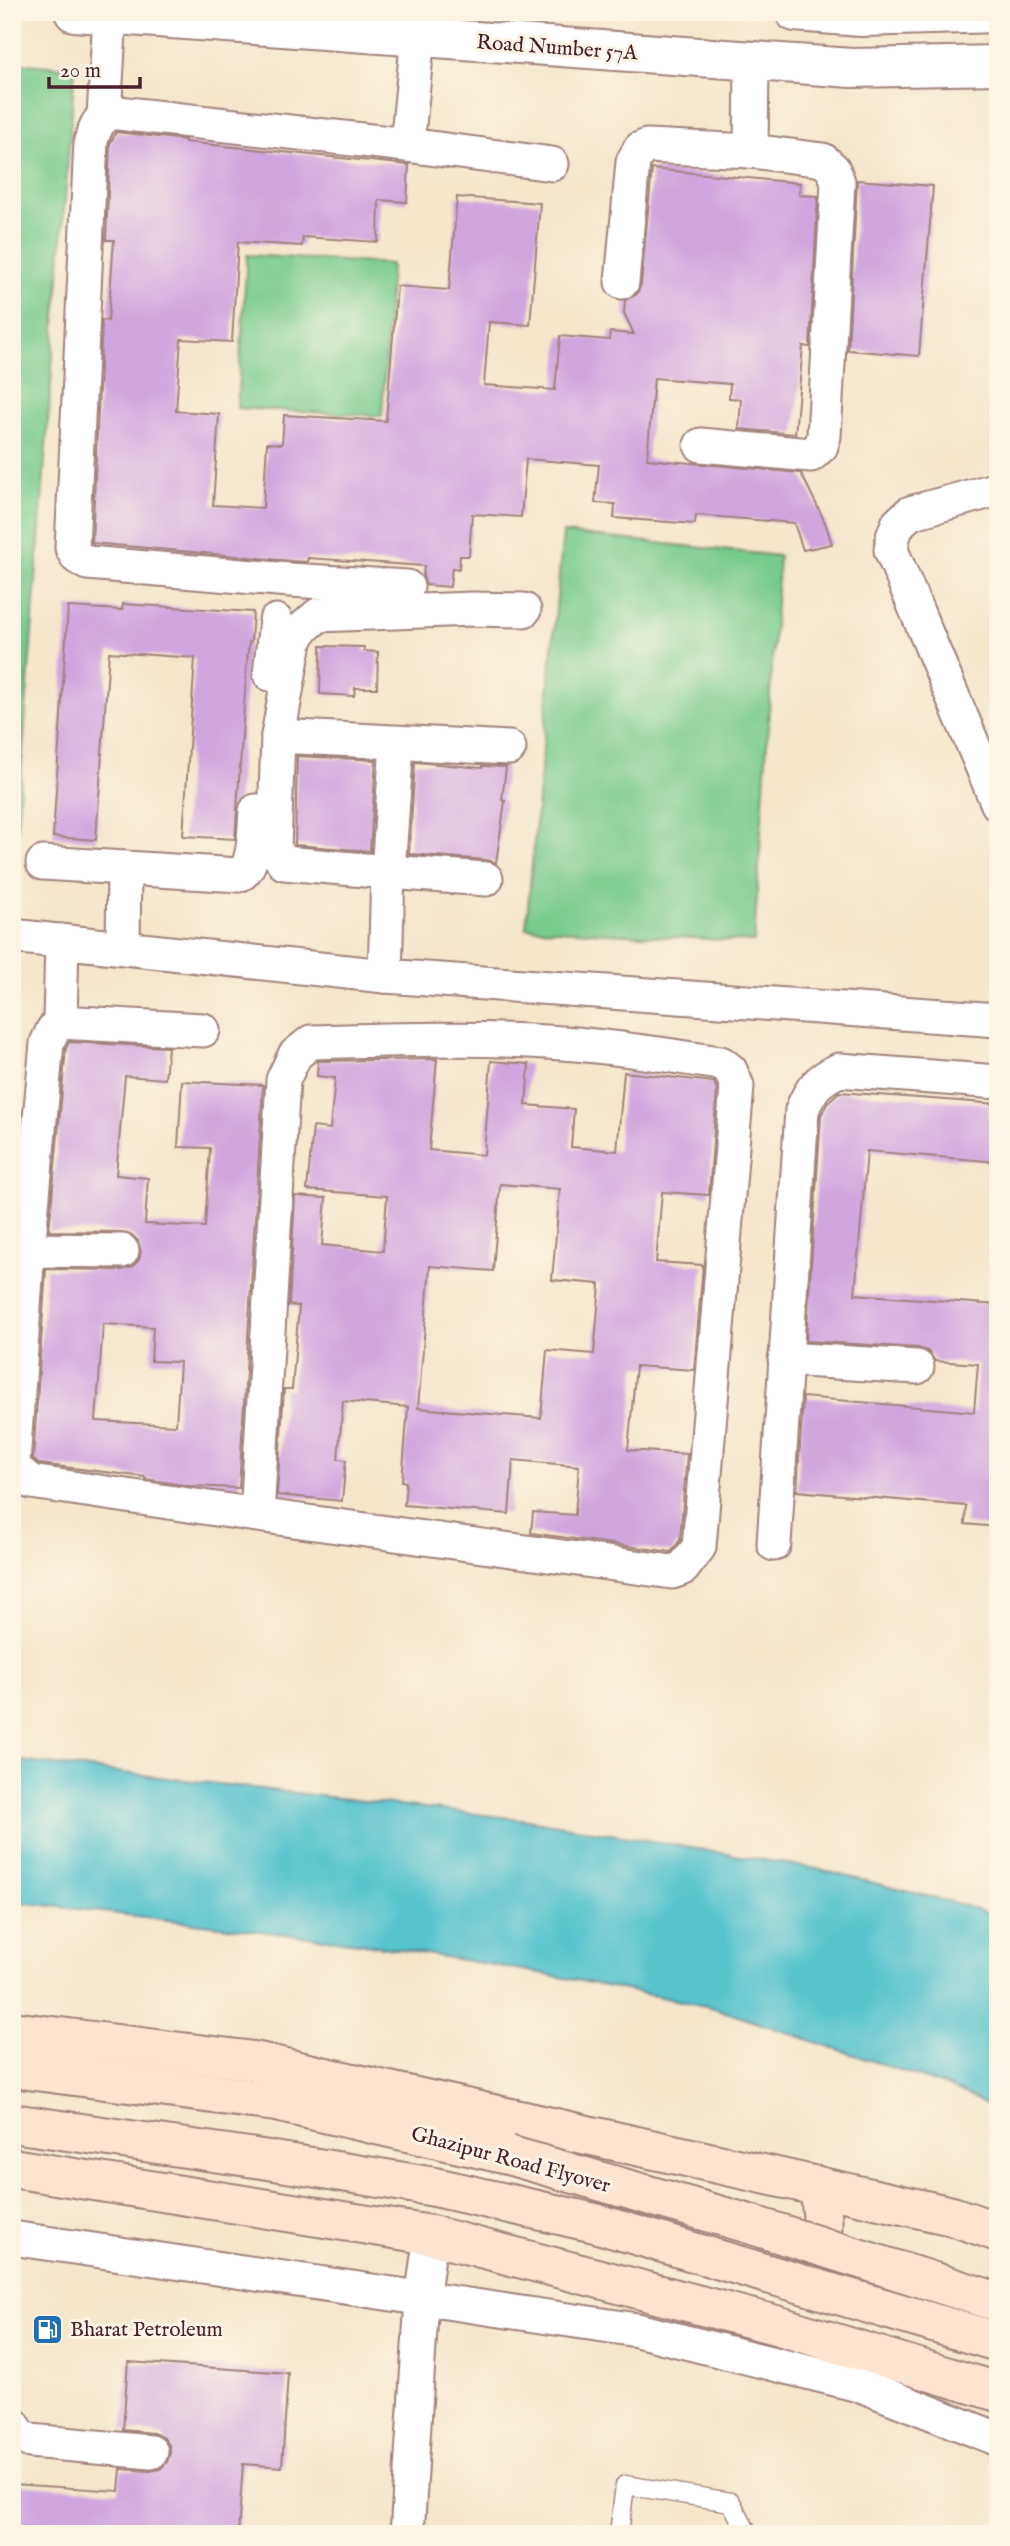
<svg xmlns="http://www.w3.org/2000/svg" width="1010" height="2546" font-family="'IM FELL English',serif">
  <rect width="100%" height="100%" fill="#fcf5e5"/>
  <filter id="ink" filterUnits="userSpaceOnUse"><feTurbulence type="fractalNoise" baseFrequency=".0143" numOctaves="2"/><feDisplacementMap in="SourceGraphic" scale="14" xChannelSelector="R" yChannelSelector="G"/><feConvolveMatrix kernelMatrix="1 2 1 2 8 2 1 2 1" color-interpolation-filters="sRGB"/></filter>
  <filter id="wash" filterUnits="userSpaceOnUse"><feTurbulence type="fractalNoise" baseFrequency=".00686" numOctaves="4" result="noise"/><feDisplacementMap in="SourceGraphic" scale="28" xChannelSelector="R" yChannelSelector="G"/><feGaussianBlur stdDeviation="1.57" result="paint"/><feColorMatrix in="noise" values="0 0 0 0 0 0 0 0 0 0 0 0 0 0 0 0 0 1.4 0 .05"/><feComposite in="paint" operator="in"/></filter>
  <g filter="url(#wash)">
    <rect width="100%" height="100%" fill="#f5e6cc"/>
    <g fill="#76ca8d" stroke="#60745c" stroke-width="2">
      <polygon points="12,63 75,68 12,893"/>
      <polygon points="247,255 391,264 382,416 237,408"/>
      <polygon points="563,533 779,556 754,942 526,928"/>
    </g>
    <polygon fill="#56c3cd" stroke="#50717c" stroke-width="2" points="12,1760 528,1820 817,1869 967,1906 998,1918 998,2109 947,2086 711,2007 535,1972 359,1943 12,1901"/>
    <g id="blocks">
      <g fill="#d0a6de" fill-rule="evenodd">
        <polygon points="116,132 185,140 185,142 409,165 407,202 379,200 378,242 303,237 302,246 238,242 232,342 181,339 176,411 219,414 213,505 263,508 267,443 282,444 284,415 386,421 397,286 449,290 457,197 540,203 530,325 489,322 484,385 555,390 560,336 609,340 610,332 634,334 624,313 625,300 637,294 641,284 652,169 800,183 799,195 818,196 810,347 803,346 795,434 739,429 741,399 729,398 730,384 654,378 647,459 801,473 825,522 832,544 803,550 794,523 696,515 695,524 614,518 615,504 595,503 599,465 526,459 521,517 472,514 469,556 460,556 459,569 452,568 450,587 426,585 423,577 424,566 308,558 307,562 291,561 92,543 102,320 108,321 114,240 106,240 110,144"/>
        <polygon points="857,180 933,186 919,356 848,350"/>
        <polygon points="123,604 253,612 251,642 249,642 247,661 235,839 183,836 195,658 109,652 96,840 53,837 68,607 122,610"/>
        <polygon points="321,646 364,647 364,651 378,652 377,688 355,688 354,696 320,694"/>
        <polygon points="297,756 376,760 370,851 295,845"/>
        <polygon points="415,762 482,768 482,766 506,767 502,800 505,801 496,863 487,860 409,854"/>
        <path d="M69 1042 168 1047 165 1079 125 1076 116 1175 148 1178 145 1224 205 1227 210 1148 178 1147 182 1081 263 1085 239 1488 189 1486 145 1479V1477L39 1464 33 1459 46 1269 122 1270 132 1267 139 1260 141 1252 138 1241 132 1235 123 1232 49 1231 66 1048ZM103 1324 153 1327 151 1361 180 1362 176 1425 96 1421Z"/>
        <path d="M437 1059 429 1150 484 1155 491 1061 529 1064 526 1105 574 1109 571 1147 617 1151 624 1072 714 1082 717 1089 709 1195 662 1192 656 1262 703 1265 694 1370 636 1366 628 1450 687 1454 680 1540 671 1552 531 1533 533 1512 575 1515 579 1466 513 1460 509 1514 404 1505 406 1482 402 1481 408 1407 343 1401 338 1459 346 1460 342 1501 277 1495 284 1389H292L299 1306 289 1305 295 1196 326 1198 322 1245 383 1251 387 1196 307 1190 313 1127 330 1129 335 1078 317 1076 318 1061ZM500 1184 560 1189 552 1280 600 1284 594 1354 547 1350 541 1418 418 1408 430 1266 493 1271Z"/>
        <polygon points="839,1092 998,1104 998,1162 867,1151 855,1294 998,1305 998,1527 965,1524 966,1506 797,1491 803,1397 974,1412 978,1364 935,1361 928,1351 918,1348 806,1341 821,1115 828,1102"/>
        <polygon points="128,2362 288,2373 282,2467 243,2464 238,2534 12,2534 12,2484 119,2491 121,2469 150,2471 160,2469 167,2462 170,2453 169,2445 163,2437 153,2433 123,2430"/>
      </g>
    </g>
  </g>
  <g filter="url(#ink)">
    <use href="#blocks" fill-opacity="0" stroke="#a0827c" stroke-width="2"/>
    <g fill="none" stroke-linecap="round" stroke-linejoin="round">
      <defs>
        <polyline id="service" points="619,2534 625,2485 731,2502 748,2534"/>
        <g id="minor">
          <polyline points="104,116 110,15"/>
          <polyline points="407,145 418,36"/>
          <polyline points="751,151 752,61"/>
          <polyline points="622,282 633,162 640,149 647,146 751,151 823,160 833,169 838,182 824,436 821,446 811,455 701,445"/>
          <polyline points="998,489 910,513 898,524 893,537 891,550 998,804"/>
          <path d="M407 587 290 580 87 563 77 557 72 548 91 141C95 128 98 120 109 112L407 145 552 164"/>
          <polyline points="270,674 276,621"/>
          <polyline points="278,736 509,748"/>
          <polyline points="397,743 388,872 486,879"/>
          <path d="M43 863 239 875C256 868 254 828 256 811"/>
          <polyline points="12,936 385,976 998,1020"/>
          <polyline points="123,947 124,868"/>
          <polyline points="385,976 388,872 284,863 274,849 278,736 295,641 300,631 318,615 472,609 524,610"/>
          <polyline points="60,1022 62,941"/>
          <path d="M203 1030 60 1022 53 1030 47 1043 28 1250 13 1463 16 1470 31 1482 257 1515 672 1572 683 1568 699 1547 737 1086 730 1070 721 1063C663 1055 605 1045 546 1042 468 1037 389 1040 311 1042L295 1055 283 1080 257 1515"/>
          <polyline points="28,1250 122,1251"/>
          <polyline points="785,1359 917,1367"/>
          <path d="M774 1544 802 1110C811 1088 818 1080 839 1070L998 1082"/>
          <polyline points="12,2238 637,2330 863,2386 998,2439"/>
          <polyline points="12,2423 20,2435 30,2441 151,2452"/>
          <polyline points="407,2534 422,2299 431,2235"/>
        </g>
        <g id="tertiary">
          <polyline points="74,12 852,68 998,65"/>
          <polyline points="795,12 861,17 998,13"/>
        </g>
        <g id="secondary">
          <polyline points="12,2031 254,2061 952,2216 998,2232"/>
          <polyline points="12,2068 276,2102 508,2155"/>
          <polyline points="12,2123 262,2159 435,2187"/>
          <polyline points="12,2168 431,2235 776,2325 998,2392"/>
          <path d="M811 2276C825 2244 825 2219 818 2186"/>
        </g>
      </defs>
      <use href="#service" stroke="#a0827c" stroke-width="21"/>
      <use href="#minor" stroke="#a0827c" stroke-width="37"/>
      <use href="#tertiary" stroke="#a0827c" stroke-width="42"/>
      <use href="#secondary" stroke="#a0827c" stroke-width="42"/>
      <use href="#service" stroke="#fff" stroke-width="18"/>
      <use href="#minor" stroke="#fff" stroke-width="33"/>
      <use href="#tertiary" stroke="#fff" stroke-width="38"/>
      <use href="#secondary" stroke="#fde4d0" stroke-width="38"/>
      <defs>
        <g id="secondary-bridge">
          <polyline points="508,2155 746,2223 998,2302"/>
          <polyline points="435,2187 595,2223 998,2342"/>
        </g>
      </defs>
      <use href="#secondary-bridge" stroke="#a0827c" stroke-width="42" stroke-linecap="butt"/>
      <use href="#secondary-bridge" stroke="#fde4d0" stroke-width="38"/>
    </g>
  </g>
  <defs>
    <symbol id="fuel-square" viewBox="-11 -11 22 22"><rect x="-9" y="-9" width="18" height="18" rx="4" fill="#1f6fb2" stroke="#fcf5e5"/><path d="M-5.5-6h7V0h2V4h1.3V-2.5L3-4.5l.8-.8L6-3V5H2.5V1h-1V6h-7ZM-4.2-4.7v3.2H.2V-4.7Z" fill="#fff"/></symbol>
  </defs>
  <g fill-rule="evenodd">
    <use href="#fuel-square" x="30" y="2312" width="35" height="35"/>
  </g>
  <g text-anchor="middle" stroke-width="6" stroke-linejoin="round" paint-order="stroke">
    <g font-size="21" fill="#4a1f2b" stroke="#fcf5e5">
      <text transform="translate(557 47) rotate(4)" y="7">Road Number 57A</text>
      <text transform="translate(511 2159) rotate(15)" y="7">Ghazipur Road Flyover</text>
    </g>
    <g font-size="21" fill="#4a1f2b" stroke="#fcf5e5" text-anchor="start">
      <text x="70" y="2336">Bharat Petroleum</text>
    </g>
  </g>
  <rect width="1010" height="2546" fill="none" stroke="#fcf5e5" stroke-width="42"/>
  <path d="M49 77v10h91v-10" fill="none" stroke="#4a1f2b" stroke-width="3.5"/>
  <text x="60" y="77" font-size="21" fill="#4a1f2b" stroke="#fcf5e5" stroke-width="5" paint-order="stroke">20 m</text>
</svg>
